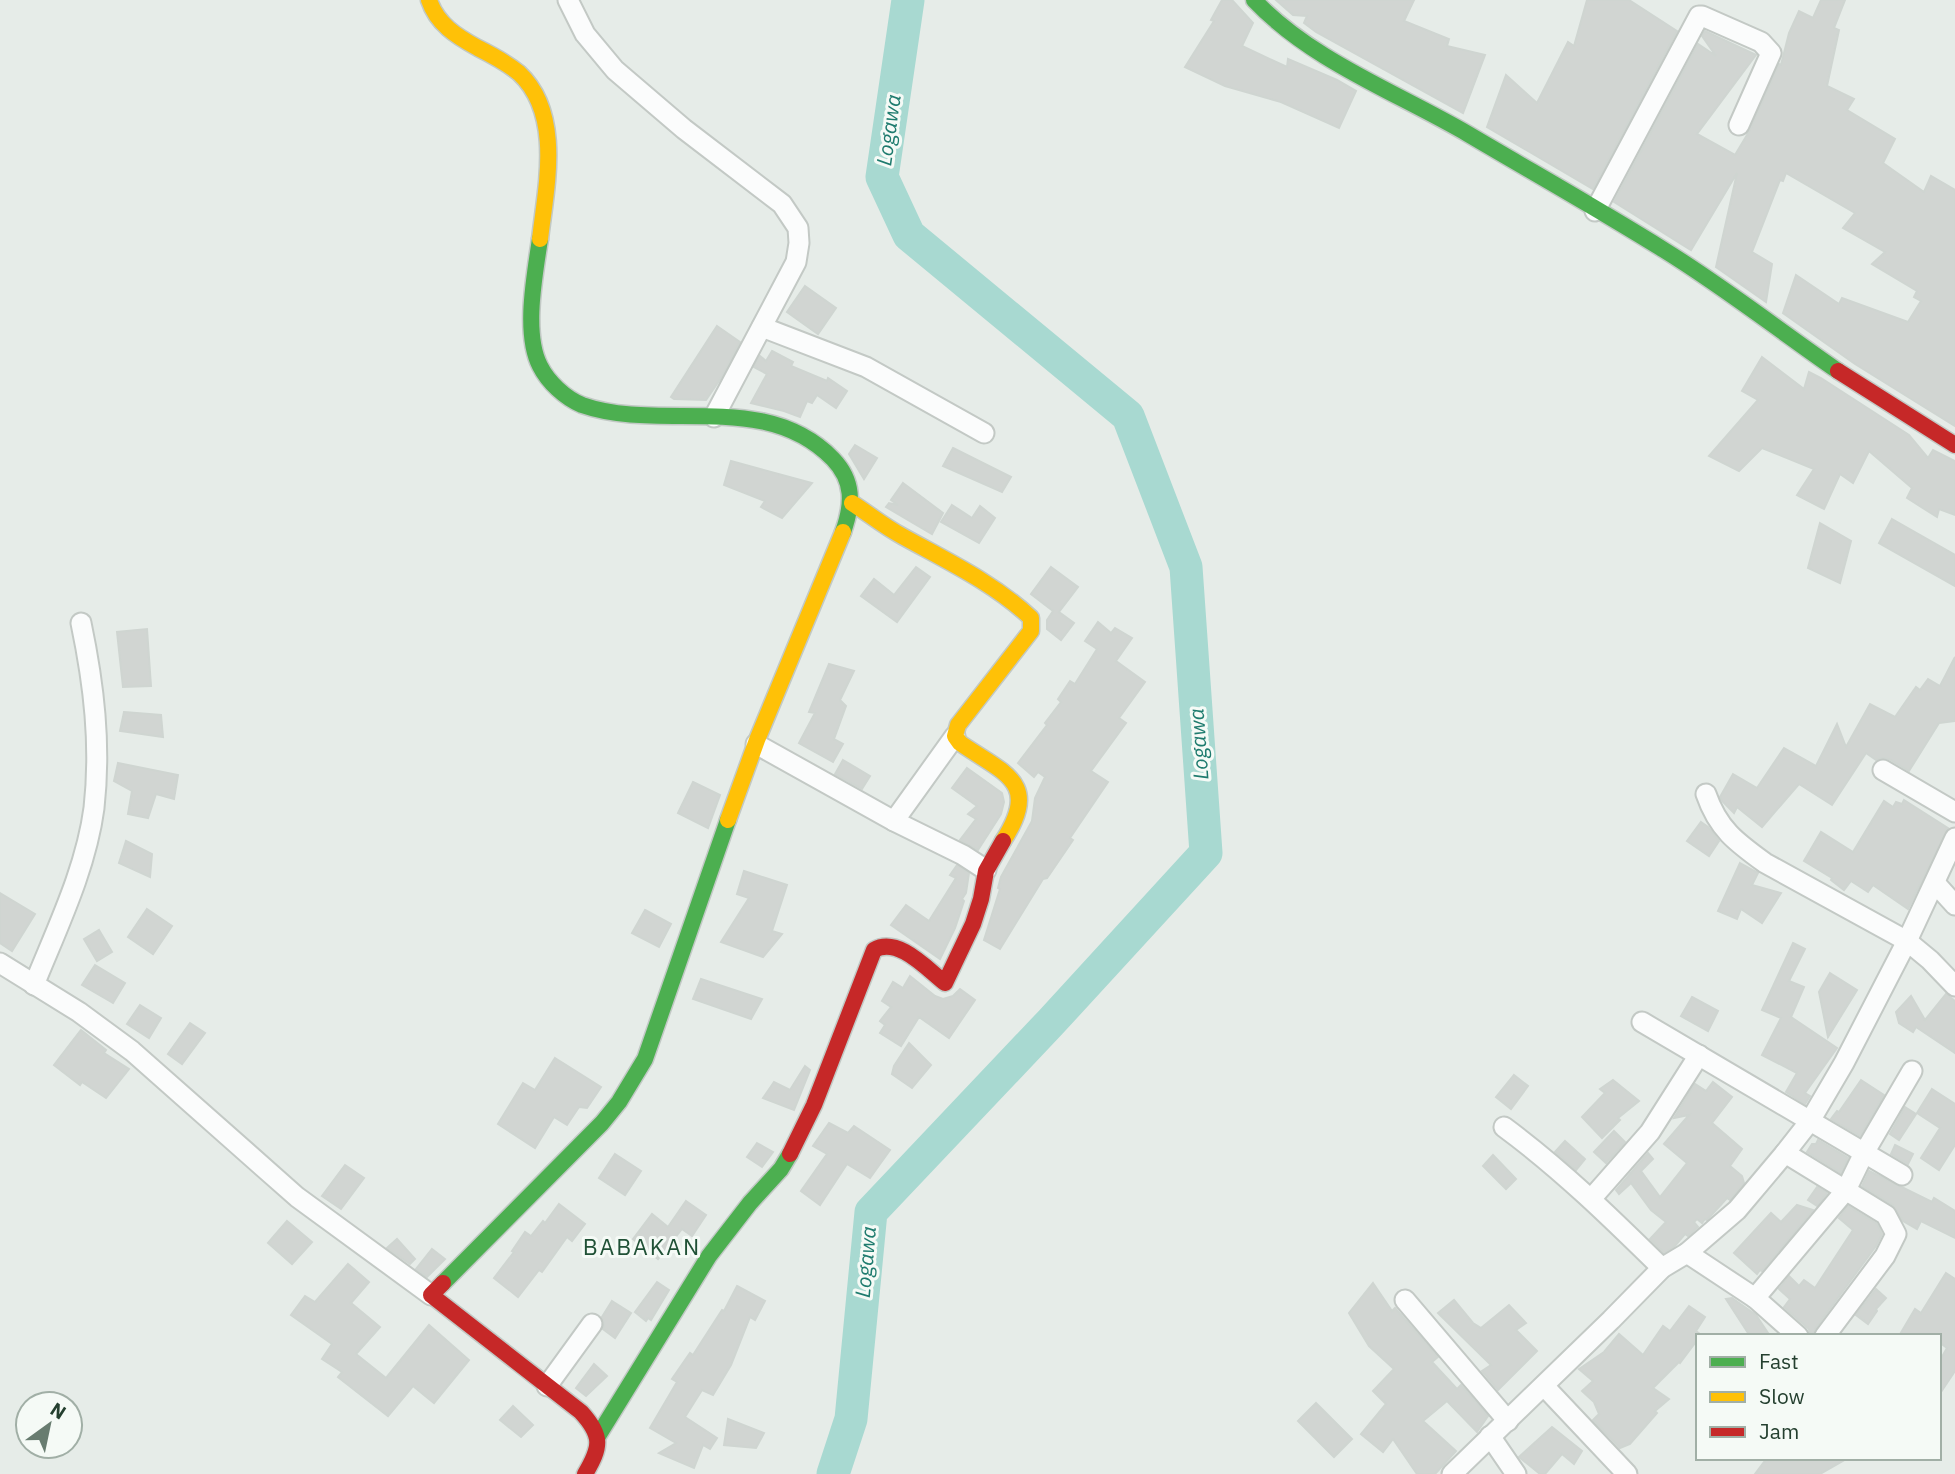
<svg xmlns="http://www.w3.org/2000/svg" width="1955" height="1474" font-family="'IBM Plex Sans',sans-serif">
  <rect width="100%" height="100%" fill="#e6ece8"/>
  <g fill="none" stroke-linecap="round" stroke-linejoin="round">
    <polyline stroke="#a8d9d1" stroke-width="33" points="833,1474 851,1419 871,1212 1051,1022 1206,853 1186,567 1128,416 909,235 882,177 908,0"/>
  </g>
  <g fill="#d1d5d2" stroke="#cfd5d1" stroke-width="2">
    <polygon points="1222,0 1232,0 1253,23 1242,46 1287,67 1288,59 1337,80 1356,91 1339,128 1281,102 1225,86 1185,67 1214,21 1211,20"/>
    <polygon points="1276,0 1414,0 1404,21 1449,39 1447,46 1485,55 1463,113 1316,32 1304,23 1307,16 1293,15"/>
    <polygon points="1587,0 1629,0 1677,31 1593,189 1487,127 1506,75 1537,103 1568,42 1574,46"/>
    <polygon points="1821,0 1845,0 1834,28 1839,30 1827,86 1854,99 1847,110 1895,139 1883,163 1924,192 1931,176 1955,190 1955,426 1855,364 1783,313 1796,275 1839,304 1842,298 1908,322 1921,301 1914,297 1917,291 1872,264 1885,252 1843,228 1855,213 1786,173 1783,181 1780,180 1752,252 1772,264 1766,302 1716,267 1737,173 1691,250 1614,202 1698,44 1716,56 1702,36 1705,31 1756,55 1697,134 1735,155 1750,130 1779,64 1781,65 1789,33 1799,11 1813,18"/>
    <polygon points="805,286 836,308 818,334 787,312"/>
    <polygon points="717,326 740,342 723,375 706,400 674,399 671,397"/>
    <polygon points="772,351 793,362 791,366 827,381 828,378 847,391 836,408 817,395 812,403 807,401 800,417 784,411 751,403 767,374 754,367 760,356 766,361"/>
    <polygon points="1762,357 1804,389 1809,372 1821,378 1909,435 1928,458 1933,450 1955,461 1955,515 1939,509 1937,517 1907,498 1912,488 1869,451 1853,483 1840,474 1824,509 1797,495 1814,469 1762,448 1739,471 1709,456 1758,400 1742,391"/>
    <polygon points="855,445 877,458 864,479 849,454"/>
    <polygon points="953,448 1011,477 1002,492 943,466"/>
    <polygon points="731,461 812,483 782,518 761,507 765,501 724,485"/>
    <polygon points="903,483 943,513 932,534 886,507 889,503 898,505 891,500"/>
    <polygon points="952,505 972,518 980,506 995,518 979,543 941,522"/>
    <polygon points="1892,519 1955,555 1955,586 1879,543"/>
    <polygon points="1820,523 1851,541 1840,583 1808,568"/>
    <polygon points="916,567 930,577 897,622 861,596 874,579 894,595"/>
    <polygon points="1051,567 1078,587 1059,612 1074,623 1061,640 1047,629 1047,620 1053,611 1031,594"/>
    <polygon points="1098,622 1111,633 1115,628 1132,638 1116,661 1145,682 1119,718 1126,723 1091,771 1108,782 1070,838 1073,840 1047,878 1043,879 1000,949 984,940 1000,889 998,888 1001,877 1032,821 1035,798 1045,777 1038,772 1034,777 1018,763 1047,725 1045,723 1061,702 1058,699 1070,681 1075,684 1097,649 1085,641"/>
    <polygon points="147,629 151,686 123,687 117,632"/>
    <polygon points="1955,657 1955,721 1939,723 1909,771 1889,759 1882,758 1876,760 1866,753 1832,805 1799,784 1762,827 1737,807 1734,813 1722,801 1720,797 1733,774 1757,788 1784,748 1816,766 1837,724 1846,747 1870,704 1895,717 1916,687 1920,690 1928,679 1940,686"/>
    <polygon points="829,664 854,671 840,700 846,706 834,739 843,744 833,762 799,743 815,713 809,712"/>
    <polygon points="124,712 161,715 163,737 120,731"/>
    <polygon points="843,760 870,776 862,789 835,774"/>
    <polygon points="118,763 178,775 174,799 156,794 148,818 128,814 132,791 114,781"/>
    <polygon points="967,768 1002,793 1004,802 1001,814 978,850 960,840 976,819 968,814 977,806 952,788"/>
    <polygon points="693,782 720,795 708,828 678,813"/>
    <polygon points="1904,800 1948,828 1908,909 1873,885 1868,892 1851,881 1844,890 1831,880 1832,878 1804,861 1821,832 1853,852 1884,801 1893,807 1896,802 1902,804"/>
    <polygon points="1701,822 1708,827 1719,841 1709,856 1687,841"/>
    <polygon points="126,841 152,854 150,877 119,863"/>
    <polygon points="1740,863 1758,873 1752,885 1781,893 1762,923 1741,909 1737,919 1718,911"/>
    <polygon points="957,865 969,873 966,893 962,899 964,901 955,928 940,959 891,925 906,905 929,921 956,878 950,875"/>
    <polygon points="744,871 787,885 772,931 782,934 763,957 721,942 749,898 737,894"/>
    <polygon points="0,893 35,914 12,951 0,943"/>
    <polygon points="147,909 172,926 153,954 128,937"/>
    <polygon points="645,910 671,924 659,947 632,933"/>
    <polygon points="99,930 112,952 97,961 84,939"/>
    <polygon points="1793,943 1805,949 1789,981 1804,987 1791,1017 1837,1048 1805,1093 1810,1096 1805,1104 1786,1092 1797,1073 1762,1055 1781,1018 1762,1010"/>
    <polygon points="95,965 125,983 113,1003 82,985"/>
    <polygon points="1830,973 1857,990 1828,1037 1819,992"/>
    <polygon points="910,976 935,996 943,999 953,996 960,989 975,1000 949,1038 919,1017 901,1046 880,1033 885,1025 880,1021 891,1007 882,1001 893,982 903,988"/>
    <polygon points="701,979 762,999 751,1019 693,999"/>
    <polygon points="1946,994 1955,1001 1955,1053 1916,1027 1913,1032 1899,1023 1896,1012 1911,996 1925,1020"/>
    <polygon points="1692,997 1718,1011 1708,1031 1681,1016"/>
    <polygon points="140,1005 161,1018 149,1038 127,1024"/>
    <polygon points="190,1023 205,1033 182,1064 168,1054"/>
    <polygon points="81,1030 106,1050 104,1053 129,1069 106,1098 82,1082 80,1085 54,1065"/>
    <polygon points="909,1043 931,1065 912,1088 892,1074 894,1066"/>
    <polygon points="555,1058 601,1087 587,1108 579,1107 567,1125 554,1117 535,1148 498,1124 523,1083 535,1090"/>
    <polygon points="805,1066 810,1070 794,1110 763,1098 774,1082 790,1090"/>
    <polygon points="1514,1075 1528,1086 1511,1109 1496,1097"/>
    <polygon points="1613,1080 1639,1101 1618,1118 1620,1120 1602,1138 1582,1117 1605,1093 1600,1089"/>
    <polygon points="1861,1080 1884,1095 1860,1136 1831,1119 1837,1111 1839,1112"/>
    <polygon points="1713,1082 1732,1097 1712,1123 1742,1149 1730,1166 1742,1176 1744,1183 1730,1200 1727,1198 1707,1220 1705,1219 1702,1223 1697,1219 1694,1222 1698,1227 1688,1236 1685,1234 1674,1247 1664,1253 1650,1239 1666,1222 1651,1210 1631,1183 1619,1194 1616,1190 1648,1153 1653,1159 1641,1171 1660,1197 1687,1163 1664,1144 1689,1115 1674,1118 1695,1084 1706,1091"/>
    <polygon points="1932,1089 1955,1104 1955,1145 1939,1170 1921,1158 1940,1128 1917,1113"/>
    <polygon points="1905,1107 1916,1114 1899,1140 1890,1134"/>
    <polygon points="829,1123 848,1133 854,1126 890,1150 870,1178 847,1164 820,1205 801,1191 827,1154 813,1146"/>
    <polygon points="1614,1131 1625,1142 1606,1163 1594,1152"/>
    <polygon points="1818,1140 1848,1158 1841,1173 1807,1152 1812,1144 1816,1144"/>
    <polygon points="1565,1141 1585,1159 1576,1170 1555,1152"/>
    <polygon points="757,1143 773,1152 762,1167 747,1157"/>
    <polygon points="1895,1145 1913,1154 1908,1164 1891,1154"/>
    <polygon points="615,1154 641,1171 625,1195 599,1178"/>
    <polygon points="1493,1155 1516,1179 1506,1189 1483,1166"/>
    <polygon points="345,1165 364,1178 341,1209 322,1196"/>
    <polygon points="1869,1171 1932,1202 1934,1198 1955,1211 1955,1238 1921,1221 1917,1229 1903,1221 1893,1205 1862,1186"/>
    <polygon points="1817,1187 1827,1193 1817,1206 1808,1200"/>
    <polygon points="686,1201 706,1215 692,1236 682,1229 658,1259 633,1239 652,1214 668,1227"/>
    <polygon points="559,1204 585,1224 572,1241 567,1237 542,1272 539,1270 518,1297 494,1278 514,1252 512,1251 525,1232 531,1236 543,1221 545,1223"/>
    <polygon points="1797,1205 1813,1210 1762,1271 1760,1270 1757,1274 1734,1253 1771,1213 1781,1222"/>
    <polygon points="1848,1206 1877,1224 1882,1234 1876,1246 1815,1329 1813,1336 1810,1336 1809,1329 1784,1307 1790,1299 1779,1289 1789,1276 1799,1286 1804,1280 1815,1288 1853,1230 1839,1218"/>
    <polygon points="287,1221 312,1242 292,1264 268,1243"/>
    <polygon points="397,1239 415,1259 410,1264 387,1248"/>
    <polygon points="432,1249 445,1259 427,1277 416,1269"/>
    <polygon points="348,1264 369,1282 351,1303 380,1327 356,1354 386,1378 429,1325 469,1360 434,1403 413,1386 388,1416 338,1377 342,1372 322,1359 332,1344 291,1315 305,1296 315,1302"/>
    <polygon points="1946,1273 1955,1279 1955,1371 1939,1395 1939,1362 1947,1348 1939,1342 1939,1336 1899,1336 1915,1309 1921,1313"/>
    <polygon points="657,1282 669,1290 651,1320 648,1318 646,1321 635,1312"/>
    <polygon points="1373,1283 1392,1311 1395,1308 1438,1357 1432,1362 1457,1389 1461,1385 1488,1416 1477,1432 1447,1401 1423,1421 1456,1451 1435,1474 1417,1474 1393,1439 1383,1452 1361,1434 1386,1404 1373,1391 1394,1369 1369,1346 1349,1313"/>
    <polygon points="737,1286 765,1301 755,1320 750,1317 731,1365 713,1395 702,1390 685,1417 717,1438 710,1449 703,1445 694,1468 659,1453 676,1443 650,1428 677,1382 672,1379 690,1353 693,1355 722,1310 724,1311"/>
    <polygon points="1876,1289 1886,1298 1876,1309 1877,1311 1868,1324 1856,1315"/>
    <polygon points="1732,1298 1756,1315 1770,1336 1750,1336 1726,1299"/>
    <polygon points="1454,1300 1473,1323 1481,1328 1509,1305 1526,1323 1516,1330 1537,1351 1498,1390 1482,1371 1491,1365 1438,1313"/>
    <polygon points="612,1301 631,1313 615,1338 603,1329 604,1325 602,1317"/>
    <polygon points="1689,1306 1705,1317 1696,1331 1701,1335 1680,1363 1679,1362 1653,1388 1669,1399 1655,1411 1657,1413 1630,1444 1620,1448 1593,1420 1599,1414 1594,1402 1582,1391 1593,1381 1579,1369 1604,1352 1619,1334 1643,1355 1663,1326 1670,1331"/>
    <polygon points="594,1364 607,1376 586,1396 576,1388"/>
    <polygon points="1316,1403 1352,1439 1334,1457 1298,1421"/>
    <polygon points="513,1406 533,1425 521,1437 500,1420"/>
    <polygon points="728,1419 764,1433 756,1448 724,1445"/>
    <polygon points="1552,1427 1582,1451 1574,1464 1562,1454 1545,1474 1540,1474 1519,1457"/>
    <polygon points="1767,1458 1848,1458 1820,1474 1755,1474"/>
  </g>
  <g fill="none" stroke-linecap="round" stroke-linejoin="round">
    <defs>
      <g id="street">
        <polyline points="568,0 585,34 615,70 684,129 782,204 798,228 799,243 796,262 714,417"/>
        <polyline points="1595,211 1699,16 1702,16 1761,42 1771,53 1739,125"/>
        <polyline points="762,327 866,367 984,433"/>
        <polyline points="756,744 894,821 963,855 986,870"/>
        <polyline points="1883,770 1955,812"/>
        <path d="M1706 794C1718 829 1736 842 1765 863L1907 941 1930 960 1955 986"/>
        <polyline points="894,821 955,736"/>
        <polyline points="1935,883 1955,905"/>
        <polyline points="0,963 79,1012 132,1051 297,1197 431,1295"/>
        <path d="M34 985C57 928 86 869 94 808 101 745 94 685 81 623"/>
        <polyline points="1642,1022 1902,1175"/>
        <path d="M1504 1127C1561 1169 1611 1218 1662 1268"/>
        <polyline points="1785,1153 1886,1215 1896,1234 1885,1256 1825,1336"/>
        <polyline points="1591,1199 1650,1132 1699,1055"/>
        <polyline points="1687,1253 1755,1298 1798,1336"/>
        <polyline points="1755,1298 1846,1190 1864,1153 1912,1071"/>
        <polyline points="1405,1300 1508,1421"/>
        <polyline points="547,1386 592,1324"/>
        <polyline points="1544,1386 1627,1474"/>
        <polyline points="1490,1436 1516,1474"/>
        <polyline points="1452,1474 1611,1320 1662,1268 1687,1253 1737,1210 1785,1153 1810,1121 1844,1063 1907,941 1955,838"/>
      </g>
      <g id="fast">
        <path d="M1254 0C1312 61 1396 92 1468 134 1534 173 1600 210 1664 250 1724 287 1780 331 1838 371"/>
        <path d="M540 239C535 274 523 333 540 366 548 382 565 398 582 405 662 433 765 389 833 459 854 481 853 504 843 532"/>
        <polyline points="443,1283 602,1123 619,1102 645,1059 728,820"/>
        <polyline points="598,1436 709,1256 750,1203 781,1169 790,1154"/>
      </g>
      <g id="slow">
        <path d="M429 0C437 24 456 36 478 48 492 55 507 63 519 73 563 114 546 187 540 239"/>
        <path d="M852 503C869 514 885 527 902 536 947 561 994 583 1031 618V631L958 725 955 736 960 743C1005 774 1041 782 1003 841"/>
        <polyline points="728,820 757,740 843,532"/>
      </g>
      <g id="jam">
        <polyline points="1838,371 1955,445"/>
        <path d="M790 1154 814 1105 874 950C898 936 927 969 945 983L973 924 981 899 986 871 1003 841"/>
        <path d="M443 1283 431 1295 581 1412C603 1436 601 1447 585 1474"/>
      </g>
    </defs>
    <use href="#street" stroke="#c3c9c5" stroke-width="23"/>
    <use href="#fast" stroke="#c2c9c5" stroke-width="19"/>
    <use href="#slow" stroke="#c2c9c5" stroke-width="19"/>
    <use href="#jam" stroke="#c2c9c5" stroke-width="19"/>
    <use href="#street" stroke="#fbfcfc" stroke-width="19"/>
    <use href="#fast" stroke="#4caf50" stroke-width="16"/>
    <use href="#slow" stroke="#ffc107" stroke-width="16"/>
    <use href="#jam" stroke="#c62828" stroke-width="16"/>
  </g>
  <g text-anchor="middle" stroke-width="6" stroke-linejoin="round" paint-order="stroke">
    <g font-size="21" font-style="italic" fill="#1e7b6e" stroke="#f5faf6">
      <text transform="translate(889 130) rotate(-82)" y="7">Logawa</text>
      <text transform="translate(1199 744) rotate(-94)" y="7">Logawa</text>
      <text transform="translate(866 1262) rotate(-85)" y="7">Logawa</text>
    </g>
    <g font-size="23" letter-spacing="2" fill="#205136" stroke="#f5faf6">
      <text x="642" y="1255">BABAKAN</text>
    </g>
  </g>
  <rect x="1696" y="1334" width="245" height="126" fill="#f5faf6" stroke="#a1afa6" stroke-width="2"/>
  <rect x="1710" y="1357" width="35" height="10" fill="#4caf50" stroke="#a1afa6" stroke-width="2"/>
  <text x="1759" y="1369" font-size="21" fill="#243f2f">Fast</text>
  <rect x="1710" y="1392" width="35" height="10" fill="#ffc107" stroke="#a1afa6" stroke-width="2"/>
  <text x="1759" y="1404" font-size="21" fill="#243f2f">Slow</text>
  <rect x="1710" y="1427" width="35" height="10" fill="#c62828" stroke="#a1afa6" stroke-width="2"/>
  <text x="1759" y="1439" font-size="21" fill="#243f2f">Jam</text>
  <g transform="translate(49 1425) rotate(33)"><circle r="33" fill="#f5faf6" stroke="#a1afa6" stroke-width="2"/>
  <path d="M0-5L12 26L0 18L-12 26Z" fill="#687c70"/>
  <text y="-10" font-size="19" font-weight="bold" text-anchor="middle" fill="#243f2f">N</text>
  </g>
</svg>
